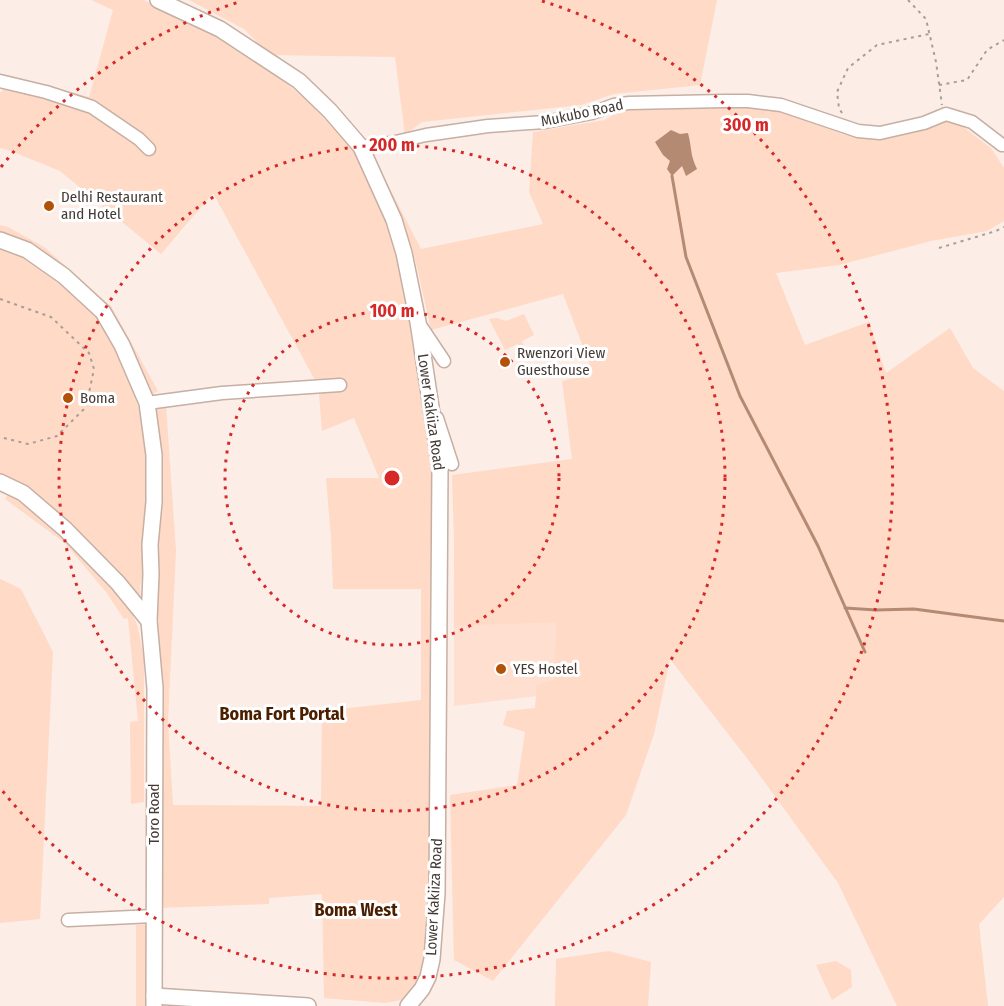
<svg xmlns="http://www.w3.org/2000/svg" width="1004" height="1006" font-family="'Fira Sans Condensed',sans-serif">
  <rect width="100%" height="100%" fill="#fcede6"/>
  <polygon fill="#ffdfcf" points="556,621 554,694 454,706 454,626"/>
  <g fill="#fedac7">
    <polygon points="91,0 143,0 154,5 226,39 250,54 303,97 355,150 392,227 400,273 413,311 436,480 434,891 424,972 417,987 402,1000 385,1003 324,998 322,894 269,898 269,904 157,908 149,407 166,405 176,551 168,721 173,805 321,806 322,711 421,700 421,589 333,589 331,537 326,478 379,478 354,418 322,431 319,394 316,382 213,193 161,254 60,171 11,151 0,148 0,92 2,92 7,75 89,97 113,10"/>
    <polygon points="189,0 717,0 700,85 614,94 581,105 422,122 405,135 395,57 270,55 244,29"/>
    <polygon points="719,107 767,107 845,135 889,137 943,121 962,126 991,148 1004,168 1004,221 987,231 931,241 839,265 776,273 805,345 869,322 886,373 950,328 973,368 1004,391 1004,897 979,924 988,1006 897,1006 838,883 753,766 670,659 654,734 626,815 493,981 454,960 450,795 517,785 525,732 503,725 507,711 535,708 537,685 554,680 556,622 454,626 454,540 452,475 572,459 562,381 593,373 563,294 431,330 417,267 412,249 376,162 421,249 543,224 529,192 533,132 605,120 622,108"/>
    <polygon points="0,225 8,227 44,247 111,306 158,391 148,396 106,314 0,235"/>
    <polygon points="0,243 28,254 99,315 118,345 152,450 149,551 140,586 142,612 118,583 0,482"/>
    <polygon points="524,314 534,335 522,341 529,357 524,359 518,344 505,350 489,319 497,318 506,321"/>
    <polygon points="11,490 21,496 114,584 133,615 138,628 144,658 144,802 131,804 130,722 138,721 128,618 124,619 106,592 65,543 5,499"/>
    <polygon points="0,579 21,589 53,652 40,919 0,923"/>
    <polygon points="148,924 148,1006 136,1006 136,925"/>
    <polygon points="609,951 651,962 648,1006 555,1006 556,959"/>
    <polygon points="836,961 851,970 852,987 832,1000 816,965"/>
  </g>
  <path fill="#b58a73" d="M671 130 680 134 688 133C692 148 690 155 697 169L686 176 682 166 672 176 667 169 670 161 663 155 655 142Z"/>
  <g fill="none" stroke-linecap="round" stroke-linejoin="round">
    <g stroke="#b58a73" stroke-width="3">
      <polyline points="672,176 686,257 740,396 818,546 865,652"/>
      <polyline points="845,608 876,610 914,609 1004,621"/>
    </g>
    <defs>
      <g id="minor">
        <polyline points="0,81 46,92 92,107 139,139 149,149"/>
        <polyline points="361,147 391,143 426,135 488,126 545,122 592,113 614,105 629,103 724,101 748,101 781,105 858,131 880,133 924,123 946,114 972,122 1002,145 1004,145"/>
        <polyline points="420,325 444,361"/>
        <polyline points="147,403 222,393 340,385"/>
        <polyline points="437,418 452,464"/>
        <polyline points="68,920 154,916"/>
      </g>
      <g id="major">
        <polyline points="158,0 220,29 299,81 330,111 361,147 394,220 404,253 418,322 440,466 437,893 432,959 428,977 422,989 408,1006"/>
        <polyline points="0,240 27,250 64,276 103,312 122,345 147,403 154,455 154,502 150,545 151,574 149,621 155,688 154,1006"/>
        <polyline points="0,482 23,493 65,529 118,583 149,621"/>
        <polyline points="154,996 308,1006"/>
      </g>
    </defs>
    <use href="#minor" stroke="#c6afa3" stroke-width="15"/>
    <use href="#major" stroke="#c6afa3" stroke-width="18"/>
    <g stroke="#a99d97" stroke-width="2" stroke-dasharray="3 4.5" stroke-linecap="butt">
      <polyline points="908,0 926,19 936,62 942,105"/>
      <polyline points="939,85 967,80 987,50 1004,40"/>
      <polyline points="842,113 839,108 837,92 848,68 877,45 929,34"/>
      <polyline points="939,248 996,231 1004,227"/>
      <polyline points="0,299 51,317 89,353 94,369 86,407 57,436 28,444 0,437"/>
    </g>
    <use href="#minor" stroke="#fff" stroke-width="12"/>
    <use href="#major" stroke="#fff" stroke-width="15"/>
  </g>
  <g fill="none" stroke="#d62828" stroke-width="3" stroke-dasharray="3 6">
    <circle cx="392" cy="478" r="167"/>
    <circle cx="392" cy="478" r="333"/>
    <path d="M1 167A500 500 0 0 1 242 1M542 1A500 500 0 1 1 1 789"/>
  </g>
  <g fill="#b15208" stroke="#fff" stroke-width="2">
    <circle cx="49" cy="206" r="6"/>
    <circle cx="505" cy="362" r="6"/>
    <circle cx="68" cy="398" r="6"/>
    <circle cx="501" cy="669" r="6"/>
  </g>
  <g text-anchor="middle" stroke-width="6" stroke-linejoin="round" paint-order="stroke">
    <g font-size="15" fill="#443b36" stroke="#fff">
      <text transform="translate(582 113) rotate(-12)" y="5">Mukubo Road</text>
      <text transform="translate(431 412) rotate(82)" y="5">Lower Kakiiza Road</text>
      <text transform="translate(154 814) rotate(-90)" y="5">Toro Road</text>
      <text transform="translate(434 897) rotate(-87)" y="5">Lower Kakiiza Road</text>
    </g>
    <g font-size="15" fill="#443b36" stroke="#fff" text-anchor="start">
      <text x="61" y="202">Delhi Restaurant<tspan x="61" dy="17">and Hotel</tspan></text>
      <text x="517" y="358">Rwenzori View<tspan x="517" dy="17">Guesthouse</tspan></text>
      <text x="80" y="403">Boma</text>
      <text x="513" y="674">YES Hostel</text>
    </g>
    <g font-size="18" font-weight="bold" fill="#4c1e00" stroke="#fff">
      <text x="282" y="720">Boma Fort Portal</text>
      <text x="356" y="916">Boma West</text>
    </g>
  </g>
  <circle cx="392" cy="478" r="9" fill="#d62828" stroke="#fff" stroke-width="3"/>
  <g font-size="18" text-anchor="middle" font-weight="bold" fill="#d62828" stroke="#fff" stroke-width="6" stroke-linejoin="round" paint-order="stroke">
    <text x="746" y="131">300 m</text>
    <text x="392" y="151">200 m</text>
    <text x="392" y="317">100 m</text>
  </g>
</svg>
